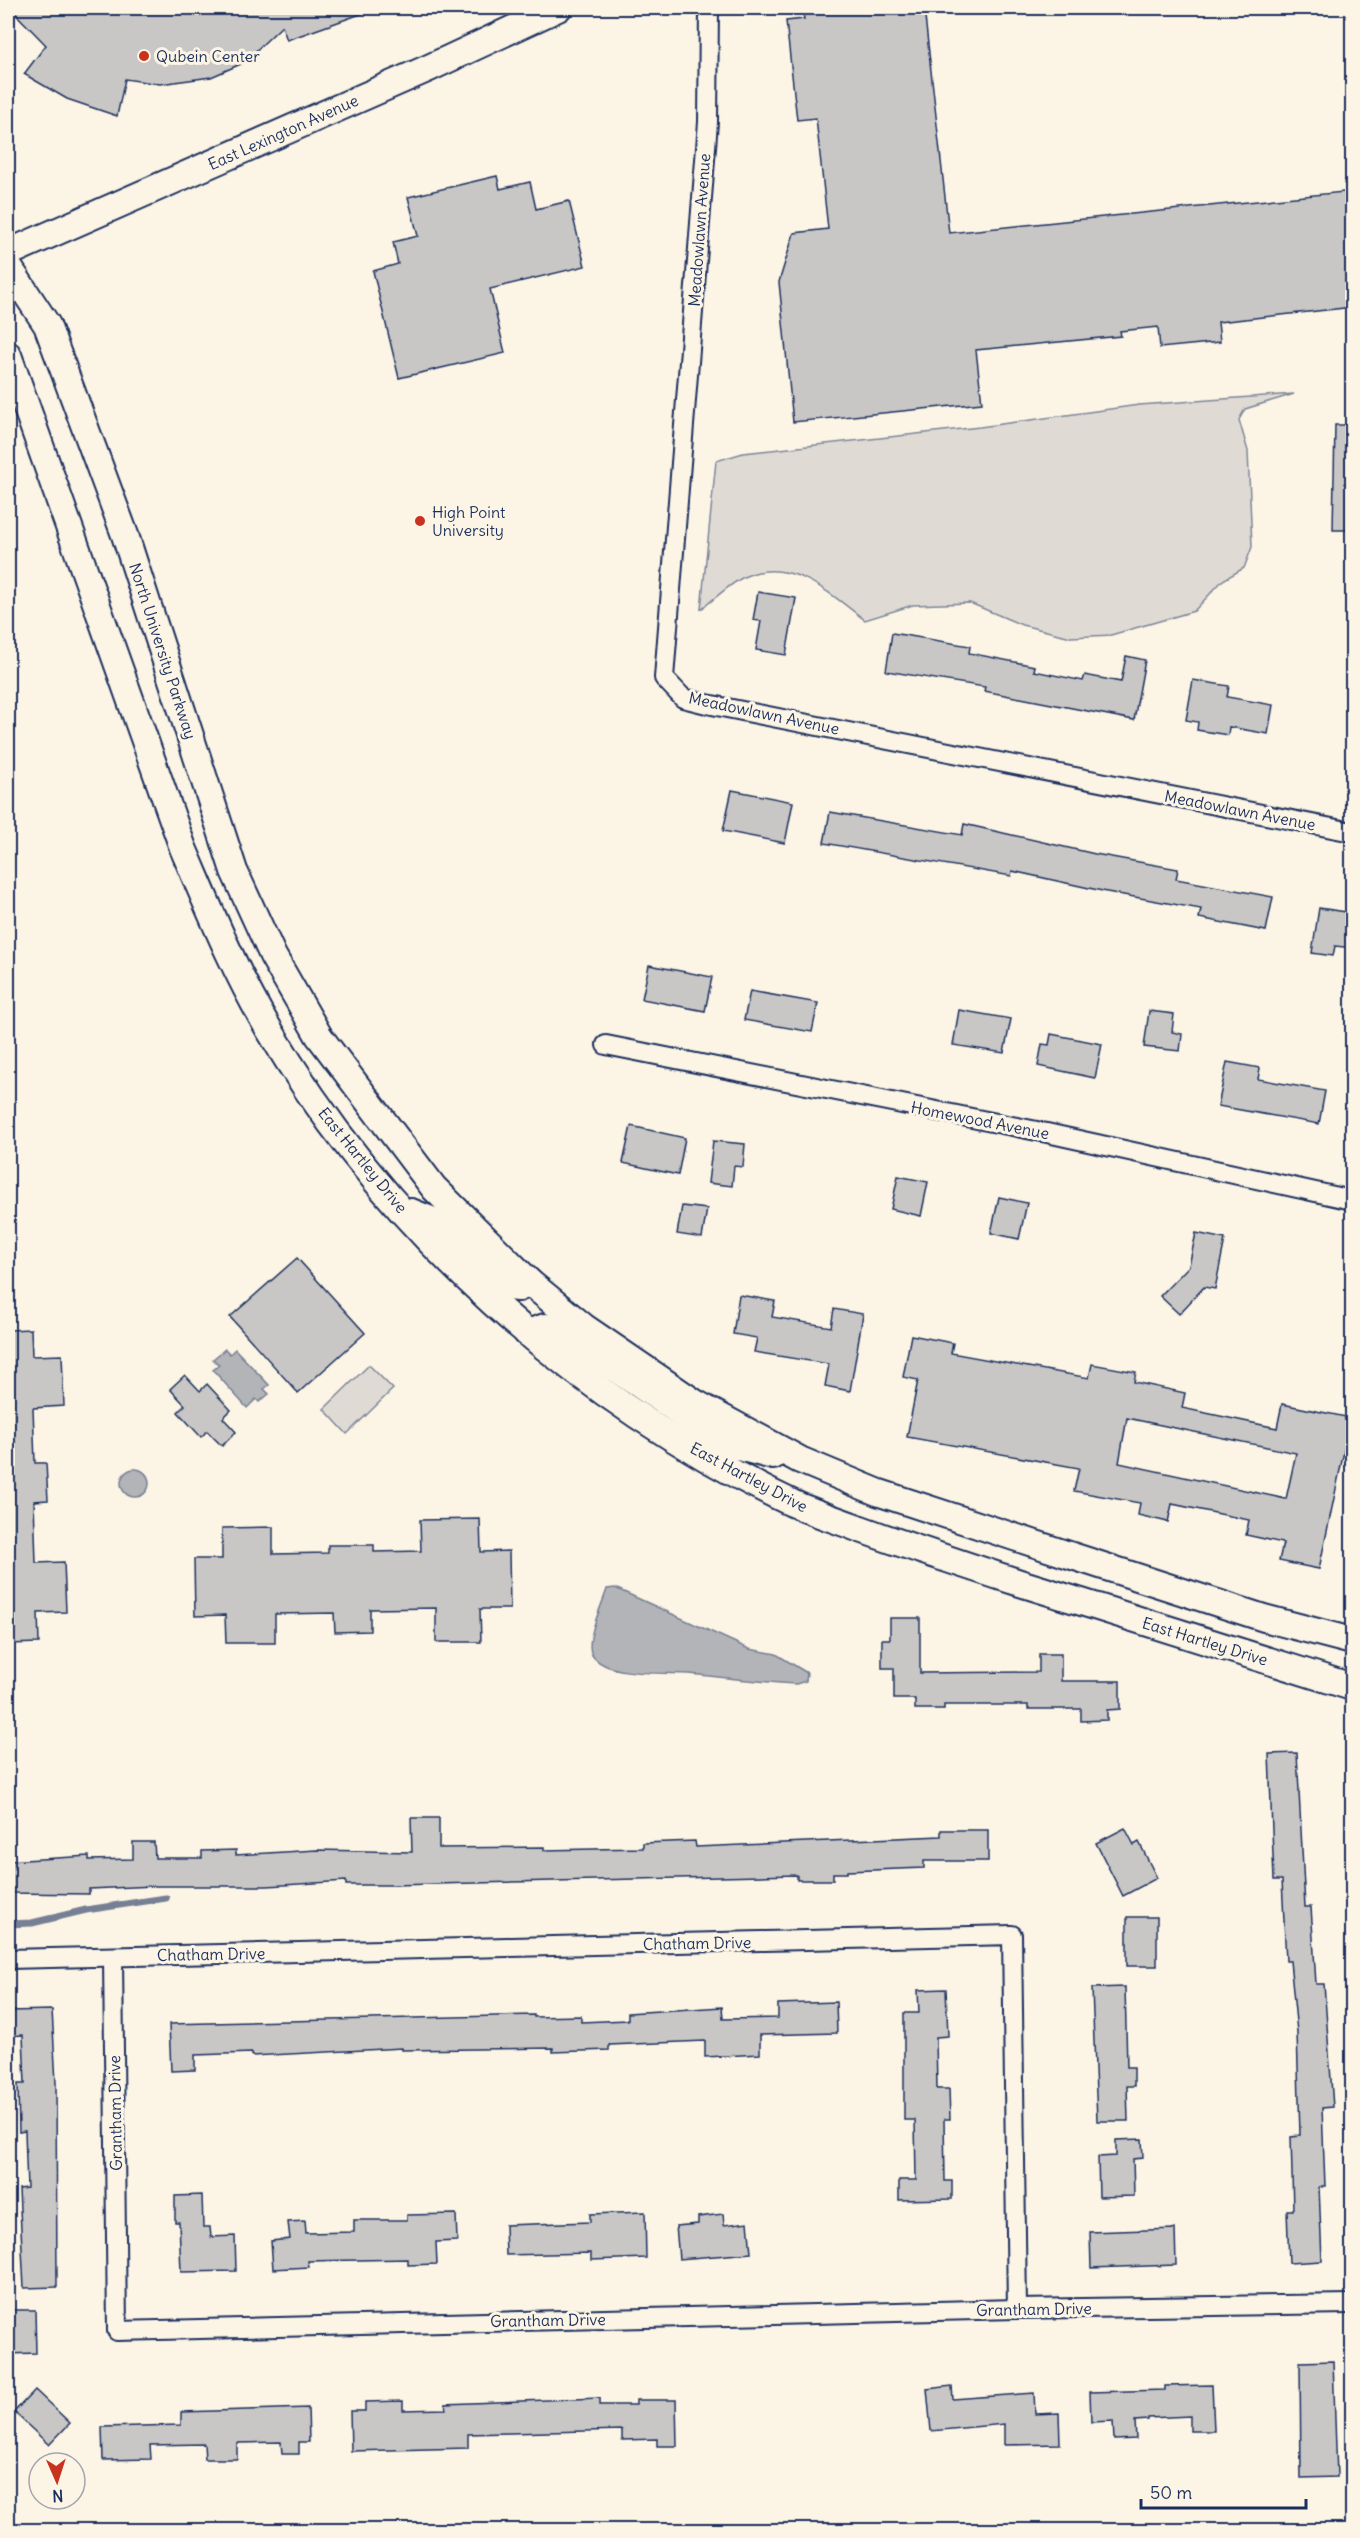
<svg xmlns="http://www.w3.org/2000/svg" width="1360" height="2538" font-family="Delius,sans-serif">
  <rect width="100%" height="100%" fill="#fcf5e5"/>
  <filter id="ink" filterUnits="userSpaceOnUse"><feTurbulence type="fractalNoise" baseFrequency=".0167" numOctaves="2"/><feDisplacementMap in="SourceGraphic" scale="12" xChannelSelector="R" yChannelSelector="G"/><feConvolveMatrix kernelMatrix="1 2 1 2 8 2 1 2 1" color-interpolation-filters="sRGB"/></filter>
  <g filter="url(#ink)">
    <g fill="#dfdbd4" stroke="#7d8599" stroke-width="1.5">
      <path d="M1294 394 1245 409 1239 420 1248 451 1252 547 1244 568 1223 580 1194 611 1111 635 1071 637 1022 625 970 603 913 605 865 620C830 594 792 557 746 576 730 583 715 599 701 609L716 461 743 453 980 427 1139 405Z"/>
      <polygon points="369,1365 393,1389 347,1434 324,1409"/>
    </g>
    <g fill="#b2b4b8" stroke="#767f94" stroke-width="1.5">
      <polygon points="225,1349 230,1354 235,1349 269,1385 264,1389 269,1394 259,1402 256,1399 247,1408 213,1370 219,1365 213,1359"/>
      <circle cx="135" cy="1483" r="14"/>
      <path d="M615 1588 749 1649 776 1654 807 1673 806 1681 796 1684C760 1682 726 1678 690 1674 667 1672 607 1678 592 1655 584 1642 603 1603 607 1589Z"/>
    </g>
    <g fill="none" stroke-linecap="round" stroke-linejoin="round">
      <polyline stroke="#767f94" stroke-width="7" points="8,1924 32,1923 86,1910 166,1898"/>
    </g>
    <g fill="#c8c7c6" stroke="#1b2f5e" stroke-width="1.5" fill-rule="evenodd">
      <polygon points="10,8 371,8 372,10 287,40 282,26 243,63 211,77 160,84 125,79 117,116 67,99 24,74 46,45"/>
      <polygon points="802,8 924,8 949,233 1353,191 1353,307 1218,322 1220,342 1160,348 1158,327 1120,331 1121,336 976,350 982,403 793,422 779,282 794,233 828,229 816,118 797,120 786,21 804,19"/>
      <polygon points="497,176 500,189 530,182 536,209 569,201 585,266 490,289 505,353 399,378 373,271 398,264 393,242 418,236 408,197"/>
      <polygon points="1335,425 1353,425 1353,530 1333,530"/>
      <polygon points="758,592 796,598 786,655 756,650 761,621 753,620"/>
      <polygon points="892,633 970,646 969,653 1035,666 1034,671 1083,681 1085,675 1121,682 1126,656 1145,660 1134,720 984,691 985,687 886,671"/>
      <polygon points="1193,680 1229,686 1227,697 1273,705 1268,734 1229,727 1228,735 1197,730 1198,722 1186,720"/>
      <polygon points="732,790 793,802 785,843 723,831"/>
      <polygon points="830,812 962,835 964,824 1095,854 1178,869 1176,879 1273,897 1266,931 1199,918 1201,909 1107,892 1012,871 1011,876 824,843"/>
      <polygon points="1319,908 1353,913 1353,948 1335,946 1333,956 1312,953"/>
      <polygon points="649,965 712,977 705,1011 642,999"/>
      <polygon points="750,991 818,1003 812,1032 744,1020"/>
      <polygon points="959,1010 1011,1019 1004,1053 953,1045"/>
      <polygon points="1149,1011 1174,1014 1172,1032 1182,1034 1180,1051 1144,1047"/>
      <polygon points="1051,1034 1102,1044 1095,1078 1038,1066 1042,1044 1049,1045"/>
      <polygon points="1227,1062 1260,1068 1258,1079 1325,1091 1319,1124 1218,1106"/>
      <polygon points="631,1126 685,1138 678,1175 623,1163"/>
      <polygon points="713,1141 745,1144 743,1167 734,1166 732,1186 708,1183"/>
      <polygon points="898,1176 928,1182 921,1216 891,1209"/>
      <polygon points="999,1197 1027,1203 1019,1239 991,1233"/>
      <polygon points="682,1206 707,1209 702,1238 677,1234"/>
      <polygon points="1196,1233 1225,1239 1215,1289 1204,1287 1179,1314 1160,1296 1189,1266"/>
      <polygon points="297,1258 365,1333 298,1393 230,1317"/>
      <polygon points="739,1295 775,1301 772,1317 831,1327 834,1309 863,1314 850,1391 825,1386 829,1364 754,1352 757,1338 733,1334"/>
      <polygon points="31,1329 32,1356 62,1355 64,1406 33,1408 35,1463 46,1463 48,1500 34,1501 36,1563 64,1562 66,1612 38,1613 39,1643 8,1644 8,1330"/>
      <path d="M911 1335 953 1343 951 1353 1089 1378 1092 1364 1136 1372 1134 1382 1185 1393 1182 1408 1277 1428 1282 1404 1351 1418 1319 1569 1279 1561 1283 1543 1246 1535 1249 1520 1172 1504 1168 1522 1138 1515 1140 1503 1074 1491 1079 1468 907 1437 918 1380 903 1377ZM1127 1418 1296 1453 1286 1499 1119 1463Z"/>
      <polygon points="185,1375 200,1391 207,1384 231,1410 223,1418 236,1432 222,1446 207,1431 201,1437 178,1412 185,1405 170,1389"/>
      <polygon points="480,1519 481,1552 509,1551 510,1609 480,1609 481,1642 436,1642 436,1608 370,1609 370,1631 335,1632 334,1613 275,1614 275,1643 226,1643 225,1615 195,1616 194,1559 222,1559 222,1528 273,1527 273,1554 328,1553 328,1545 374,1545 374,1552 421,1551 420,1520"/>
      <polygon points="890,1618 920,1618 920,1673 1039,1672 1039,1654 1061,1654 1061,1681 1120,1681 1120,1709 1107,1710 1107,1720 1081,1721 1081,1709 1028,1709 1028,1705 944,1705 944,1709 915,1709 915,1699 894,1699 894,1668 882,1668 882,1639 890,1639"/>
      <polygon points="1297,1753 1305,1907 1311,1907 1316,1984 1324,1984 1333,2107 1322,2108 1325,2187 1319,2187 1322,2261 1289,2263 1287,2210 1293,2210 1291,2136 1300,2135 1297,2032 1290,1961 1286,1961 1282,1880 1274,1880 1269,1754"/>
      <polygon points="411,1818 439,1818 439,1848 544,1847 544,1850 643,1848 643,1843 695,1841 696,1847 941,1836 941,1830 988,1830 988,1861 924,1861 924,1868 847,1871 847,1873 833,1873 833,1880 797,1880 797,1875 393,1885 346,1885 346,1881 267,1886 155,1886 89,1889 89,1894 8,1893 8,1861 89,1856 89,1860 133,1859 133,1842 154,1842 155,1858 202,1858 202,1851 236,1850 236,1855 317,1850 412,1852"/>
      <polygon points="1125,1828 1134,1845 1139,1842 1157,1878 1123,1896 1096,1843"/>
      <rect x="1127" y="1917" width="30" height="49"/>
      <polygon points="1125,1987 1127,2067 1134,2067 1134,2086 1127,2086 1128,2121 1097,2121 1092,1988"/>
      <polygon points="946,1989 948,2036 936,2037 937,2089 949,2089 950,2119 944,2119 945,2181 952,2181 952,2199 899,2200 899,2180 916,2180 915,2120 904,2120 904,2013 919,2013 918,1990"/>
      <polygon points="836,2002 837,2033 760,2035 760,2054 705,2057 705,2041 609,2045 609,2050 553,2052 553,2048 402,2050 402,2048 252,2056 252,2053 195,2055 195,2070 171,2071 169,2024 534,2015 534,2017 581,2016 581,2022 628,2020 628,2013 722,2007 723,2019 778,2018 778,2004"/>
      <polygon points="52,2010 56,2083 57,2287 24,2288 19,2189 27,2188 25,2131 19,2132 18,2084 25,2084 23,2035 8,2036 8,2011"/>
      <polygon points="1142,2139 1143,2158 1133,2159 1134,2196 1099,2197 1098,2157 1116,2156 1116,2140"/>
      <polygon points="202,2195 203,2227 210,2227 211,2237 235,2236 236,2271 181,2272 179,2222 175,2222 175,2196"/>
      <polygon points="645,2212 646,2258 591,2260 591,2253 506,2255 505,2225 590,2222 590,2214"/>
      <polygon points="456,2214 457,2241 436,2242 437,2264 408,2265 408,2259 308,2261 309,2267 273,2269 271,2241 290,2239 288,2222 305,2221 306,2233 354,2232 354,2220 407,2220 407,2215"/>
      <polygon points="723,2214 724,2225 748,2222 751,2253 679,2259 676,2226 698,2224 698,2217"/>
      <polygon points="1175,2229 1176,2265 1091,2268 1090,2232"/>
      <polygon points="8,2310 35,2310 36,2353 8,2354"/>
      <polygon points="1333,2361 1337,2477 1301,2478 1300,2362"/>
      <polygon points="1212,2385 1214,2431 1190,2431 1190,2416 1148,2418 1148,2420 1135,2421 1136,2439 1114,2440 1113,2421 1091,2422 1090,2392 1165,2390 1165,2386"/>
      <polygon points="952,2386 953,2399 1034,2393 1035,2414 1059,2413 1060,2444 1004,2445 1004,2424 931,2431 927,2389"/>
      <polygon points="35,2390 70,2423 49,2445 14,2412"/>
      <polygon points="600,2398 600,2405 636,2405 636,2400 676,2400 677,2446 657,2446 657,2439 622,2440 622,2430 468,2434 468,2448 351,2451 350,2411 365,2411 365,2402 403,2401 403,2410 446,2409 445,2404"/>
      <polygon points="308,2408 309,2442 299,2442 299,2454 282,2454 281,2442 237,2443 237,2459 205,2459 204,2444 150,2445 151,2459 103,2460 102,2427 181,2425 181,2412"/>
    </g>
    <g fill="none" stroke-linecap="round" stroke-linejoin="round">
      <defs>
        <g id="street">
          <polyline points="709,8 708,122 664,678 683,698 707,704 1352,832"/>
          <polyline points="606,1045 1047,1133 1352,1200"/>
          <polyline points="113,1957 117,2331 1017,2309 1352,2304"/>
          <polyline points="8,1959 1012,1935 1017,2309"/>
        </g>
        <g id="secondary">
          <polyline points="8,253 429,68 558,8"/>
          <polyline points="8,266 47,325 125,535 234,871 273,956 319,1036 434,1188 529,1282 585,1328 695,1403 800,1460 877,1492 1066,1554 1264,1618 1352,1641"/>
          <path d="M8 355 183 848C209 908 234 970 267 1026 388 1233 576 1400 792 1503 812 1512 834 1519 855 1527 910 1547 965 1565 1020 1583 1131 1617 1242 1652 1352 1687"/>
          <polyline points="411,1212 446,1226 506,1287 519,1288 529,1282"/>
          <polyline points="527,1333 545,1327 557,1329 727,1444 773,1456"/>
        </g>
      </defs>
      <use href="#street" stroke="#1b2f5e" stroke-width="22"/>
      <use href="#secondary" stroke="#1b2f5e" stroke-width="30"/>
      <use href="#street" stroke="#fcf5e5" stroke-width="18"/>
      <use href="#secondary" stroke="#fcf5e5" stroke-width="26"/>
    </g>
  </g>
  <g fill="#c8321e" stroke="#fcf5e5" stroke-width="2">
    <circle cx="144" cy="56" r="6"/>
    <circle cx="420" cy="521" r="6"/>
  </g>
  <g text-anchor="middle" stroke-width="6" stroke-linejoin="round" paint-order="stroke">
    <g font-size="16" fill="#1b2f5e" stroke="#fcf5e5" text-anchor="start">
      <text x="156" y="62">Qubein Center</text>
      <text x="432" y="518">High Point<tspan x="432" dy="18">University</tspan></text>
    </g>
    <g font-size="16" fill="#1b2f5e" stroke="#fcf5e5">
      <text transform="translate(283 132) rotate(-24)" y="6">East Lexington Avenue</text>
      <text transform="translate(699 230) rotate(-86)" y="6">Meadowlawn Avenue</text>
      <text transform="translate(163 651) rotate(72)" y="6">North University Parkway</text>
      <text transform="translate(764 713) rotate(12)" y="6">Meadowlawn Avenue</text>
      <text transform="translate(1240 810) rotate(11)" y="6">Meadowlawn Avenue</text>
      <text transform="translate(980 1120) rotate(11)" y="6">Homewood Avenue</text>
      <text transform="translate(363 1160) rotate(51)" y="6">East Hartley Drive</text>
      <text transform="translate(749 1477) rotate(28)" y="6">East Hartley Drive</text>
      <text transform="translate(1205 1641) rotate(17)" y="6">East Hartley Drive</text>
      <text transform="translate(697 1943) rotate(-1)" y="6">Chatham Drive</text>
      <text transform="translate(211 1954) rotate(-1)" y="6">Chatham Drive</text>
      <text transform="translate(115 2113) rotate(-91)" y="6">Grantham Drive</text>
      <text transform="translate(1034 2309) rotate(-1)" y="6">Grantham Drive</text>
      <text transform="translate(548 2320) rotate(-1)" y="6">Grantham Drive</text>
    </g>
  </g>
  <rect width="1360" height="2538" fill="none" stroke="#fcf5e5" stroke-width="30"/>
  <rect x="15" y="15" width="1330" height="2508" fill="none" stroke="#1b2f5e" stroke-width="2" filter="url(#ink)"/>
  <g transform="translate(57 2481) rotate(177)"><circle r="28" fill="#fcf5e5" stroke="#a2a6af" stroke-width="1.5"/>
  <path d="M0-4.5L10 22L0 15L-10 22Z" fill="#c8321e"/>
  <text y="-9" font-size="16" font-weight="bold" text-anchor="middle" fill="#1b2f5e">N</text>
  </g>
  <path d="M1141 2499v9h165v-9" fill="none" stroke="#1b2f5e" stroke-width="3"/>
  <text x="1150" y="2499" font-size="18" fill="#1b2f5e" stroke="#fcf5e5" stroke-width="4.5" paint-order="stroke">50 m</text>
</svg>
